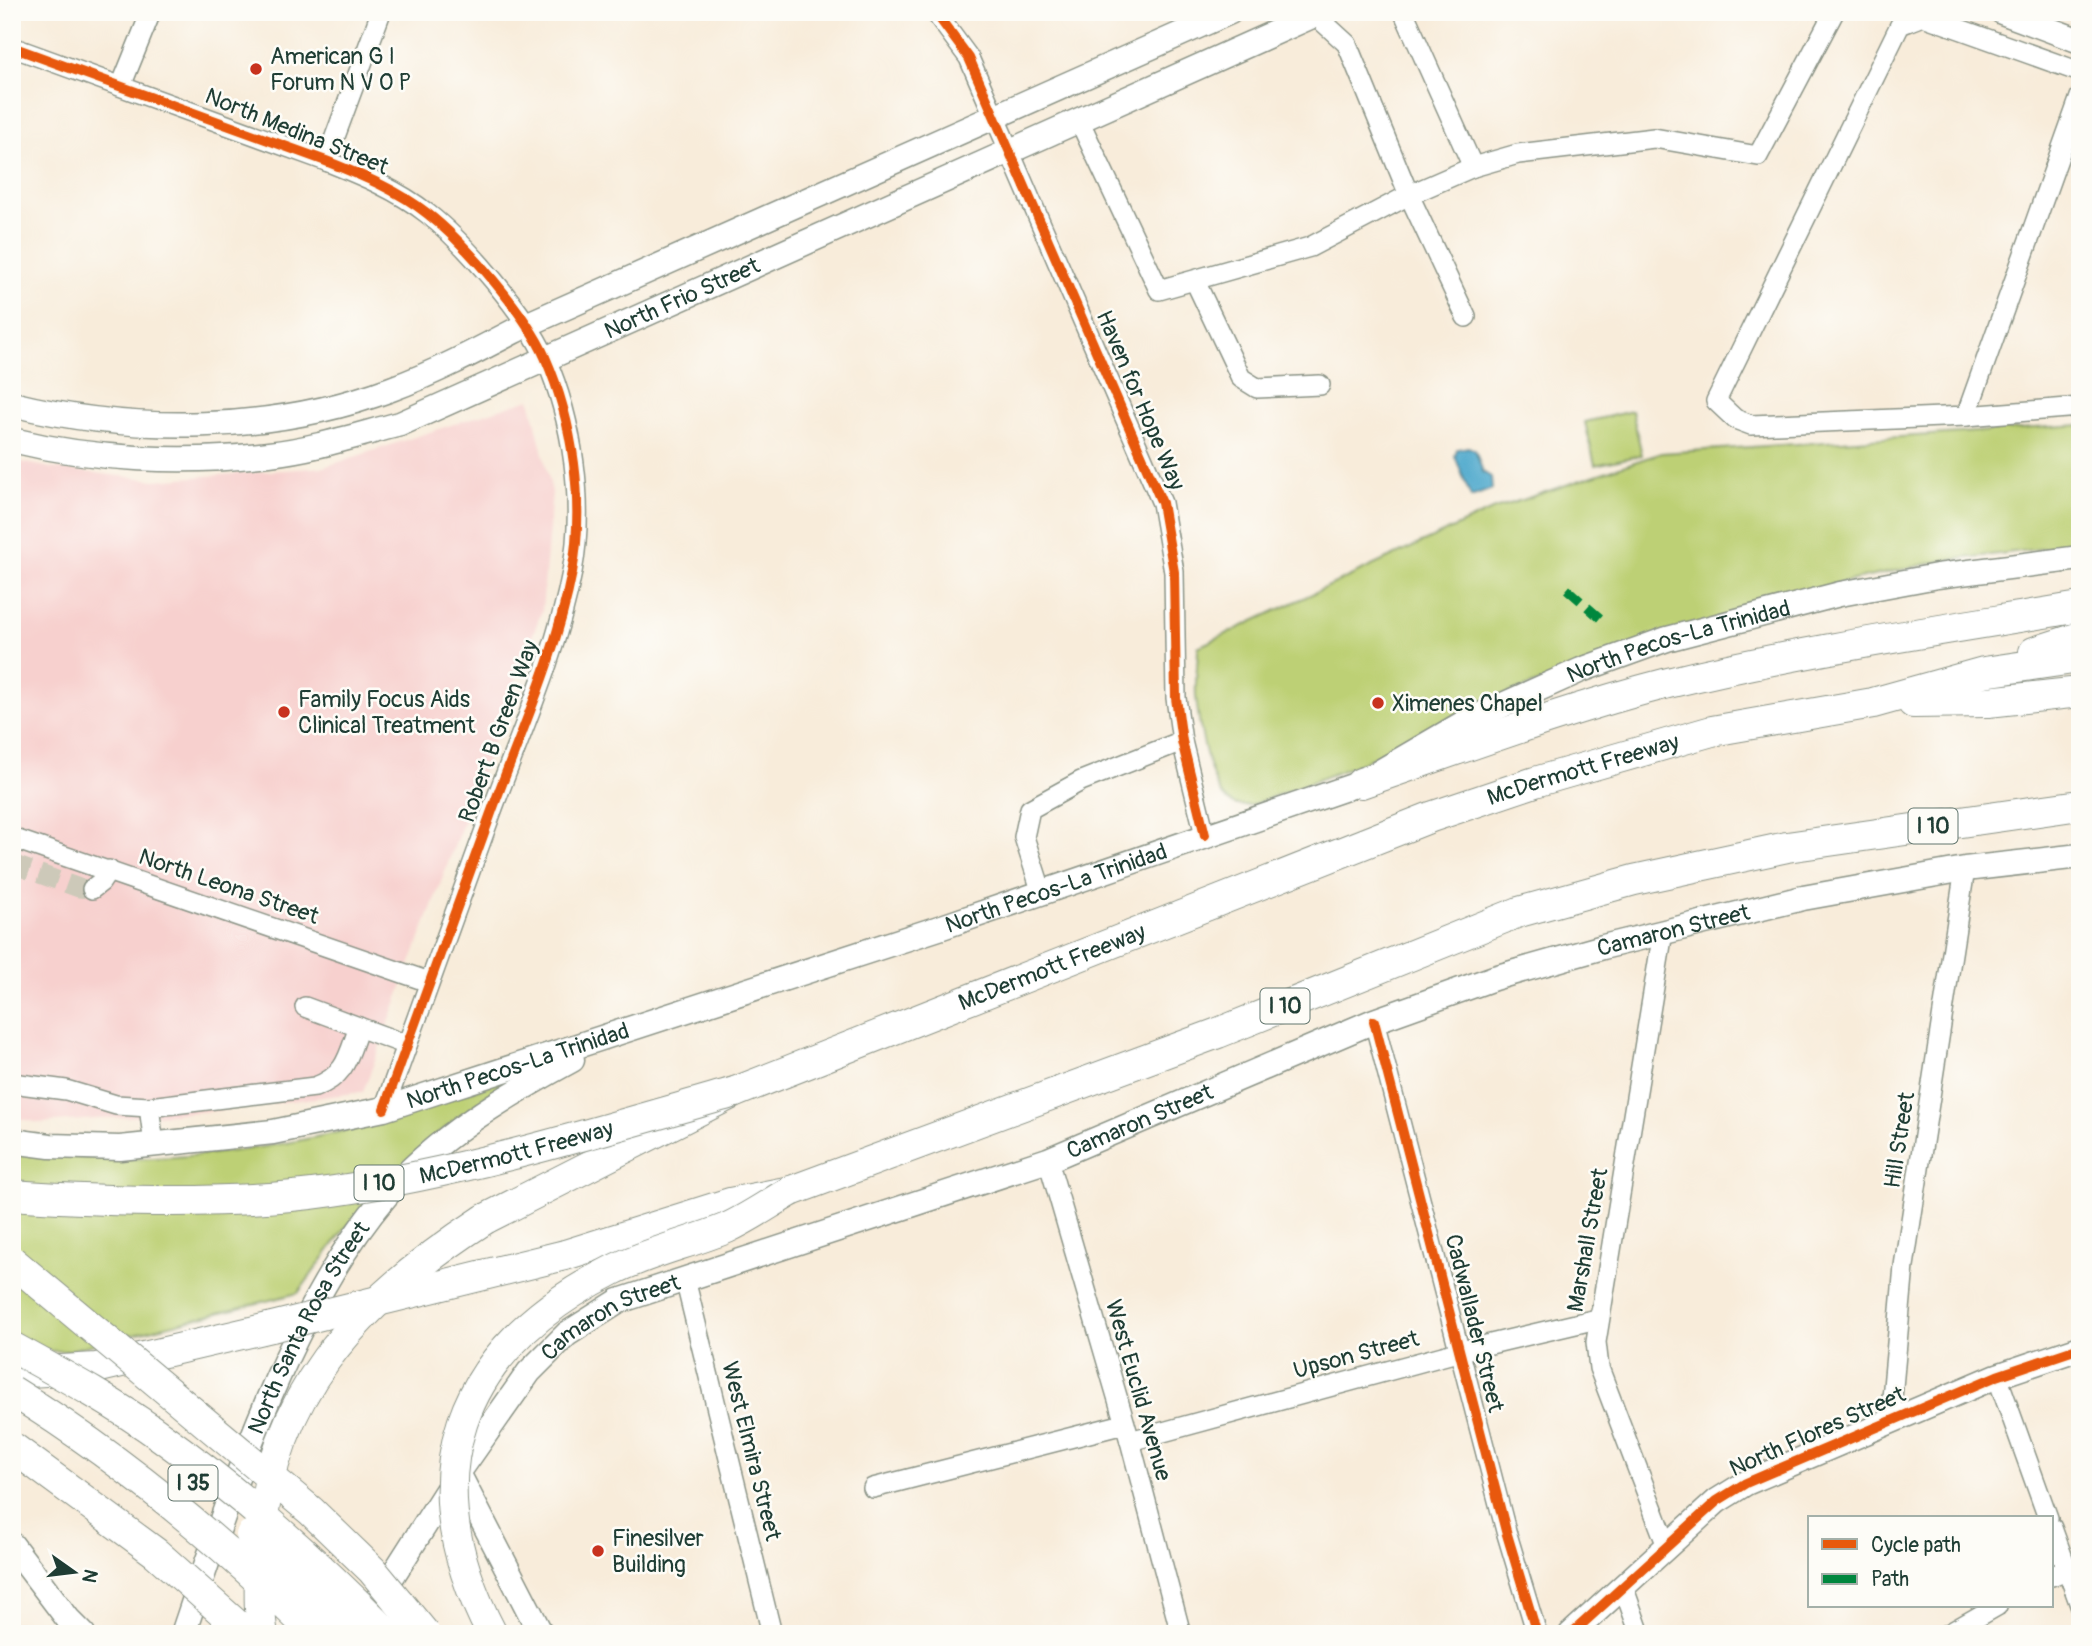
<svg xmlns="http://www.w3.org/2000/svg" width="2092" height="1646" font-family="Pangolin,sans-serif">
  <rect width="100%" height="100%" fill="#fdfcf7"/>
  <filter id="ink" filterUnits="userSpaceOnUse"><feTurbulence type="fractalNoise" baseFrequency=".0143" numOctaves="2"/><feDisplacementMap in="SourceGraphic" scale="14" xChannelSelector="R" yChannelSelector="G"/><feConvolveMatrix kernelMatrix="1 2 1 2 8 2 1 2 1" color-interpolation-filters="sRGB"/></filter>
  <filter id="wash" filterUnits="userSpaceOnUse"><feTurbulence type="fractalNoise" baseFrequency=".00686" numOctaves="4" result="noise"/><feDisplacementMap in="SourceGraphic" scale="28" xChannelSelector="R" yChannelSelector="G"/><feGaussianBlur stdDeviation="1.57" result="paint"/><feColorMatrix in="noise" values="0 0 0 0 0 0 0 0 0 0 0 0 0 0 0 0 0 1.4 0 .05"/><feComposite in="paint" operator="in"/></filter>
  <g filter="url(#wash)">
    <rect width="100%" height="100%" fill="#f8ecda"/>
    <polygon fill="#f7d0ce" points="530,399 552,492 542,610 363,1092 212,1111 40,1123 12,1117 12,460 51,468 155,480 324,467"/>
    <g fill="#bdd074" stroke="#6e8654" stroke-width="2">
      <polygon points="1632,411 1642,455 1595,465 1585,422"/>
      <path d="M2080 425V544L1941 561 1799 592 1475 705 1362 763 1251 805C1241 806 1233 806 1226 799 1209 785 1198 719 1196 696 1195 680 1198 663 1198 647L1492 510 1661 453Z"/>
      <path d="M510 1078 425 1144 344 1230 298 1293 66 1351H12V1149C120 1170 253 1154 359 1127 410 1114 460 1094 510 1078Z"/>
    </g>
    <polygon fill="#4ea8cc" stroke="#367280" stroke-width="2" points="1468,447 1475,450 1483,472 1491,477 1492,489 1471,497 1455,456 1457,449"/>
  </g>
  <g filter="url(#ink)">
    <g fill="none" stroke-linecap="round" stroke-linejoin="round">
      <polyline stroke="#cdc9b9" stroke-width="19" stroke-dasharray="19 10" stroke-linecap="butt" points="12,864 79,888 92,889"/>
      <defs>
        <g id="minor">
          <polyline points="935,12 969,58 979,81 1162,503 1174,572 1176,698 1182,741 1205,835"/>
          <polyline points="1404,13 1473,167"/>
          <path d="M12 47 326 161C361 175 398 190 428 214 465 243 526 314 545 357 573 421 585 503 572 572 556 656 519 736 490 816 454 913 419 1011 384 1109"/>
          <polyline points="2080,72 1923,16 1900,25 1716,401 1735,419 1751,425 1966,416 2080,97"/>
          <polyline points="121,86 151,12"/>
          <polyline points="1079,120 1159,290 1310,247 1409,195 1347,44 1312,12"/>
          <polyline points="326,161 381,12"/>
          <polyline points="1195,281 1241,378 1257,388 1320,385"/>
          <polyline points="1466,317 1409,195 1473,167 1518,154 1654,138 1758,156 1834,12"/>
          <polyline points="1966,416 2080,407"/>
          <polyline points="12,838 429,982"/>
          <polyline points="92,889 101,882 109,870"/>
          <polyline points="1042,893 1024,837 1030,809 1081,781 1182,741"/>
          <polyline points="1663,932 1596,1342 1599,1368 1667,1546"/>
          <polyline points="305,1007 407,1045"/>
          <polyline points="1374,1021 1506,1531 1537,1634"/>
          <path d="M12 1083 66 1090 116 1105 149 1107 315 1087C347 1075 348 1056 359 1027"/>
          <polyline points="149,1107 154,1144"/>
          <polyline points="1048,1160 1130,1441 1181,1634"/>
          <polyline points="685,1279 772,1634"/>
          <polyline points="1997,1376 2048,1518"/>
          <polyline points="1890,1420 1904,1266 1965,869"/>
          <polyline points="1130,1441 1461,1351 1597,1319"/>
          <polyline points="873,1488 1124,1424"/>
          <polyline points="2052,1528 2080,1605"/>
          <polyline points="2052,1576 2080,1564"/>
          <polyline points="1623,1586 1640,1634"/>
          <polyline points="1948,1634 1997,1606"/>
        </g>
        <g id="major">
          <polyline points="2002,12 2080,41"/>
          <path d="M12 404C133 434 274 433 391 389 438 372 482 348 526 325L1230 12"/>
          <path id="s1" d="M12 440C94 460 185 464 269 454 314 449 357 435 400 424L1321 12"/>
          <path id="s2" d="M12 1141 50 1146 120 1148 273 1132 384 1109 942 927 1361 783 1467 721 1581 670 1667 639 1840 594 1937 576 2080 558"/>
          <polyline points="458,1473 541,1634"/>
          <polyline points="12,1545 68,1619 83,1634"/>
          <path id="s3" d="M358 1630 458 1473 529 1372 567 1334 619 1301 1048 1160 1374 1021 1494 978 1603 947 1803 898 1965 869 2080 856"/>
          <path id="s4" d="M183 1634C230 1494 289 1310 385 1197 435 1138 504 1097 572 1060"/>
          <polyline points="1571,1634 1717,1501 1746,1483 1997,1376 2080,1348"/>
        </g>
        <g id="highway">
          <polyline points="2034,652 2080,637"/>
          <polyline points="1913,703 1988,702 2080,692"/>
          <path d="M1361 783C1463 748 1563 710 1668 683 1803 650 1943 630 2080 607"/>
          <path id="s5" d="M485 1219 735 1092 1431 817 1535 782 1712 731 1873 703 1984 672 2080 658"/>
          <polyline points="565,1255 730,1203 791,1191 1218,1033 1519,912 1634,880 1787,847 2080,805"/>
          <polyline points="12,1373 96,1368 272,1327"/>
        </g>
      </defs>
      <use href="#minor" stroke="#8c9487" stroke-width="22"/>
      <use href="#major" stroke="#8c9487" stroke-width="27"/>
      <use href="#highway" stroke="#8c9487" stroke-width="32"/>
      <use href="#minor" stroke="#fff" stroke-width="19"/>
      <use href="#major" stroke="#fff" stroke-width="24"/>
      <use href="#highway" stroke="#fff" stroke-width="30"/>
      <defs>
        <g id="highway-bridge">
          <path id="s6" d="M12 1195C114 1202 233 1206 334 1191 471 1171 602 1130 735 1092"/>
          <polyline points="12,1261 311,1511 372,1570 425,1634"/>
          <polyline points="272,1327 565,1255"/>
          <path d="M12 1347C63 1375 115 1403 163 1438 244 1496 318 1563 388 1634"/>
          <path d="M12 1391C123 1459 222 1542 315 1634"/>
          <polyline points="12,1447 156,1553 247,1634"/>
          <polyline points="251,1535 355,1634"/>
          <path d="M263 1634C258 1610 260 1583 260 1559 263 1398 358 1301 485 1219"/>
          <path d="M492 1634C410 1477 455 1349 613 1270 649 1252 690 1243 727 1228 749 1218 770 1203 791 1191"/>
        </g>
      </defs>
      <use href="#highway-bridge" stroke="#8c9487" stroke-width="32" stroke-linecap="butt"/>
      <use href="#highway-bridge" stroke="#fff" stroke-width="30"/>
      <polyline stroke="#00873e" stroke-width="9" stroke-dasharray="18 9" stroke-linecap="butt" points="1567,589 1600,618"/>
      <defs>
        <g id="cycleway">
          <polyline points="935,12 969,58 979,81 1162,503 1174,572 1176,698 1182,741 1205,835"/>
          <path d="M12 47 326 161C361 175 398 190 428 214 465 243 526 314 545 357 573 421 585 503 572 572 556 656 519 736 490 816 454 913 419 1011 384 1109"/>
          <polyline points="1374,1021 1506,1531 1537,1634"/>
          <polyline points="1571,1634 1717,1501 1746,1483 1997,1376 2080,1348"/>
        </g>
      </defs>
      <use href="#cycleway" stroke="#fdfcf7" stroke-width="15"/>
      <use href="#cycleway" stroke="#e8590c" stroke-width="10"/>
    </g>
  </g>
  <g fill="#c8321e" stroke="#fdfcf7" stroke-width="2.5">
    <circle cx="256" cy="69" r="7"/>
    <circle cx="1378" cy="703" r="7"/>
    <circle cx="284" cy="712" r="7"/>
    <circle cx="598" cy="1551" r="7"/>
  </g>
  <g text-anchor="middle" stroke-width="5" stroke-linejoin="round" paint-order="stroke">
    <g fill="#fdfcf7" stroke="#62766e" stroke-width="2">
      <rect x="1908.5" y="808.5" width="49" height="35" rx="5"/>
      <rect x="1260.5" y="988.5" width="49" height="35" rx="5"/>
      <rect x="354.5" y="1165.5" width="49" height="35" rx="5"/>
      <rect x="168.5" y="1465.5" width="49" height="35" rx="5"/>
    </g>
    <g font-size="21" font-weight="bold" fill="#1f3d34">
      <text x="1933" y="833">I 10</text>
      <text x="1285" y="1013">I 10</text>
      <text x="379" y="1190">I 10</text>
      <text x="193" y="1490">I 35</text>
    </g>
    <g font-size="23" fill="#1f3d34" stroke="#fdfcf7" text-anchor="start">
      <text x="270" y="64">American G I<tspan x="270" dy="26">Forum N V O P</tspan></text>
      <text x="298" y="707">Family Focus Aids<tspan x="298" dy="26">Clinical Treatment</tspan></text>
      <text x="1392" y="711">Ximenes Chapel</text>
      <text x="612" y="1546">Finesilver<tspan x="612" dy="26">Building</tspan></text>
    </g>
    <g font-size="23" fill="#1f3d34" stroke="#fdfcf7">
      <text transform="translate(297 131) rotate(22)" y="8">North Medina Street</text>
      <text dy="8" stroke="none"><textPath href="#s1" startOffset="702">North Frio Street</textPath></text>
      <text transform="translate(1141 400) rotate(67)" y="8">Haven for Hope Way</text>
      <text dy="8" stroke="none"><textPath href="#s2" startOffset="1755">North Pecos-La Trinidad</textPath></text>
      <text transform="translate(498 731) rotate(-70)" y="8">Robert B Green Way</text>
      <text dy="8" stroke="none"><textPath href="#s5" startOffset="1188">McDermott Freeway</textPath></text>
      <text transform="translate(229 886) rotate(19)" y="8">North Leona Street</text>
      <text dy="8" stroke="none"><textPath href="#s2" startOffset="1083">North Pecos-La Trinidad</textPath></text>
      <text dy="8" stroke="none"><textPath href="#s3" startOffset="1544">Camaron Street</textPath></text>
      <text dy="8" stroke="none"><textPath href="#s5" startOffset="621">McDermott Freeway</textPath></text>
      <text dy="8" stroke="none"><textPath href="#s2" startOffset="516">North Pecos-La Trinidad</textPath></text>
      <text dy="8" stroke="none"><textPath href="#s3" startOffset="976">Camaron Street</textPath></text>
      <text transform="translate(1899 1140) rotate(-81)" y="8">Hill Street</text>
      <text dy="8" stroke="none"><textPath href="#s6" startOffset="509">McDermott Freeway</textPath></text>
      <text transform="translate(1587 1240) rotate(-80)" y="8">Marshall Street</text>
      <text dy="8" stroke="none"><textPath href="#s3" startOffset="410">Camaron Street</textPath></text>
      <text transform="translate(1475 1323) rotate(76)" y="8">Cadwallader Street</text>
      <text dy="8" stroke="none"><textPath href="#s4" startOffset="332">North Santa Rosa Street</textPath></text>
      <text transform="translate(1356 1354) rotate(-15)" y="8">Upson Street</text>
      <text transform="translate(1139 1390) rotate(74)" y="8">West Euclid Avenue</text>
      <text transform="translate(1817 1431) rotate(-24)" y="8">North Flores Street</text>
      <text transform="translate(752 1451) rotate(76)" y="8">West Elmira Street</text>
    </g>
  </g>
  <rect width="2092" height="1646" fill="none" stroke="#fdfcf7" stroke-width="42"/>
  <rect x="1808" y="1516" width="245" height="91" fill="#fdfcf7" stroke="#a4b0a9" stroke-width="2"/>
  <rect x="1822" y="1539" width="35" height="10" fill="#e8590c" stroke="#a4b0a9" stroke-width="2"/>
  <text x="1871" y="1552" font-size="21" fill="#1f3d34">Cycle path</text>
  <rect x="1822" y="1574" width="35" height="10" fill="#00873e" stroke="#a4b0a9" stroke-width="2"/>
  <text x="1871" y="1586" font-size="21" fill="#1f3d34">Path</text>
  <g transform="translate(74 1572) rotate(104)" stroke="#fdfcf7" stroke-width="5" paint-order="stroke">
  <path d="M0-5L12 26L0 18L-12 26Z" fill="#1f3d34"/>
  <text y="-10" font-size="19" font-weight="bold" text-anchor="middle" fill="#1f3d34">N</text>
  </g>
</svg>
